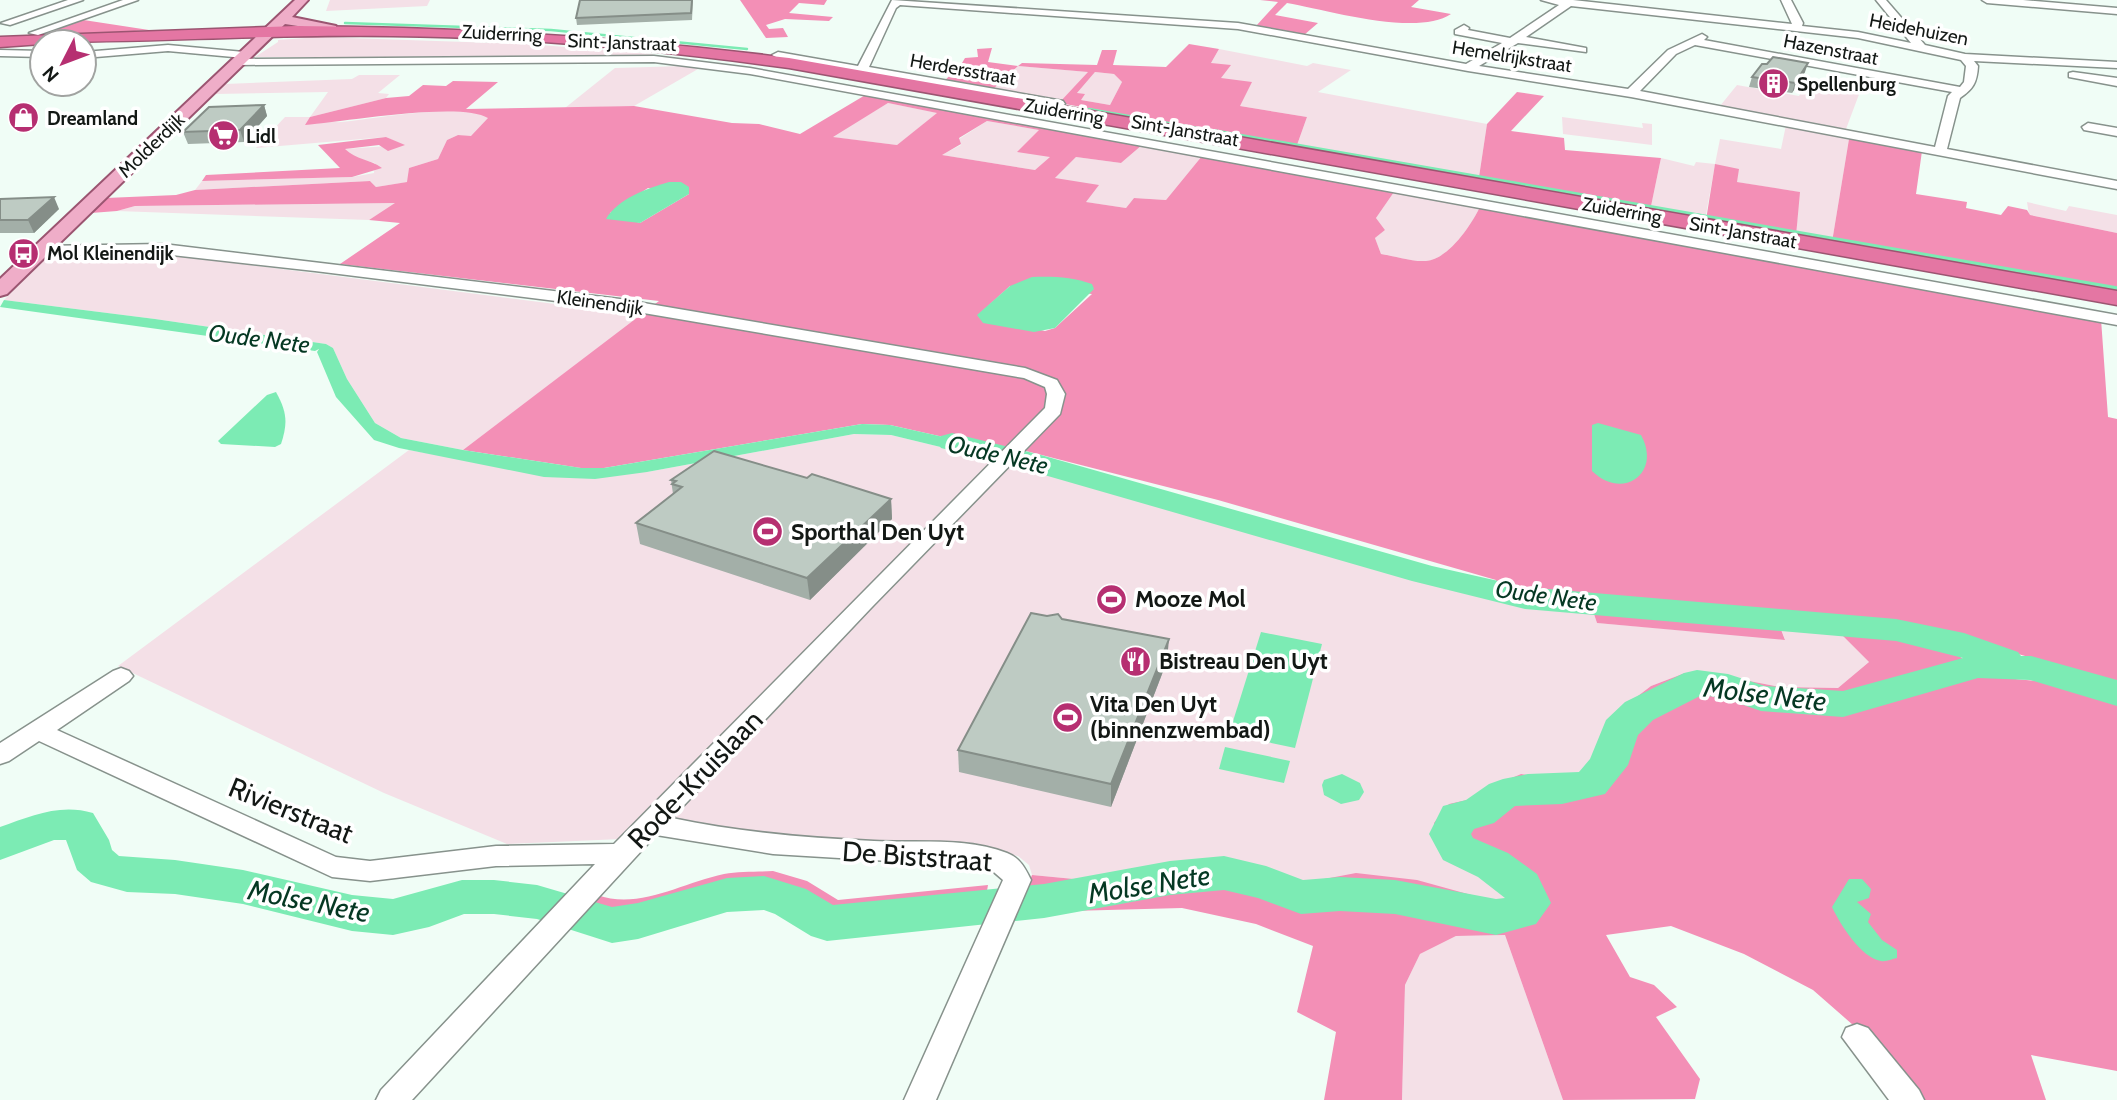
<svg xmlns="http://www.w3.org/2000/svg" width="2117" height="1100" font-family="Cabin,sans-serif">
  <rect width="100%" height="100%" fill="#f0fdf6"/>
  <g fill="#f4e0e7">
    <polygon points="330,0 430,0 427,6 326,11"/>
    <polygon points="319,37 528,44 654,54 649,57 255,57 278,42 278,40"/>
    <polygon points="1219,49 1307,66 1313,63 1351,70 1318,92 1487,124 1479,177 1297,145 1307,117 1240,106 1211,63"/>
    <polygon points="684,66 698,69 634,106 565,108 615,68"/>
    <polygon points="1018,66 1089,72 1059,103 992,90"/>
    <polygon points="1095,72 1114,74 1122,82 1110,105 1081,100 1077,93"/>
    <path d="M359 75H400L378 93 389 94 386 98 310 117C320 119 332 123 342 122 372 119 465 102 489 118L471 137 458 135 447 140 438 159 409 168 408 182 376 187 370 181 195 190 202 181 352 177 374 173 375 163 354 158 344 149 403 145 386 137 256 148 285 117H310L328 92 215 94 225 84 352 79Z"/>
    <polygon points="1809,80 1861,89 1846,129 1720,106 1737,85 1799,96"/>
    <polygon points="888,103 938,113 897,145 831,137"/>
    <polygon points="1562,117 1643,128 1642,123 1652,124 1652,145 1563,134"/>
    <polygon points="987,121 1040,130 1051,157 1035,170 941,155 961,145 959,139"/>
    <polygon points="1786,125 1849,139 1832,242 1796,236 1799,192 1736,182 1715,165 1705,220 1650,211 1661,158 1694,166 1696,162 1715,164 1720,139 1781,149"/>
    <polygon points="1142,145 1202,156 1166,200 1134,198 1126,208 1085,202 1098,186 1054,179 1076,157 1121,163"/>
    <path d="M1394 192 1480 207C1471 225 1449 259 1426 261 1412 262 1395 256 1381 254L1375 238 1385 230 1376 218Z"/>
    <polygon points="2027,202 2066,211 2069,206 2117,215 2117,233 2029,215"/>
    <polygon points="397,203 369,220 117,211 135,206"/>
    <polygon points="128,252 156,253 642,315 463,450 401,438 375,423 347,379 333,348 326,344 155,319 4,300 47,257"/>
    <polygon points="854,434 891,435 990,459 1495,600 1593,611 1597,623 1785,639 1780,627 1839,632 1869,662 1838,688 1780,687 1739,679 1685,673 1651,686 1613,715 1599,751 1587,770 1573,777 1551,778 1521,774 1495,785 1476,798 1449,805 1457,858 1489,873 1512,889 1514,900 1493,901 1449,891 1321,881 1298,884 1227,862 1074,879 1032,875 1029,865 1018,856 973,848 826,841 671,822 621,839 507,844 384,793 118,666 409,450 449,457 647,472"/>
    <polygon points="1505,935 1563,1100 1402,1100 1405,985 1420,954 1456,936"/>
  </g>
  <g fill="#f38fb6" fill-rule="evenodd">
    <polygon points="740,0 827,0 824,5 799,3 789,13 833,17 829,21 785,19 766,25 769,29 783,28 788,37 766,38"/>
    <path d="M1260 0H1419L1411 7 1451 14C1417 37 1327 10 1287 3L1275 15 1318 23 1304 35 1256 26 1278 2Z"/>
    <polygon points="77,19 149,30 0,40 0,37 37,35"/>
    <path d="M1189 44 1219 49 1211 63 1231 65 1221 78 1252 82 1240 106 1307 117 1297 145 1059 103 1088 72 1018 66 992 90 906 75 945 80 955 71 947 66H934L935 63H962L965 58 978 57 977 49 992 48 988 62 1018 66 1022 63 1097 65 1102 50H1117L1113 65 1166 67ZM1095 72 1114 74 1122 82 1110 105 1081 100 1085 94 1077 93Z"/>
    <path d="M453 81 498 82 466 109 634 106 732 123 759 124 800 134 867 94 1142 145 1121 163 1076 157 1055 178 1099 185 1086 202 1126 208 1134 198 1166 200 1202 156 1394 192 1376 218 1385 230 1375 238 1381 254C1395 256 1412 262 1426 261 1449 259 1471 225 1480 207L2101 319 2108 417 2117 419V682L1951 635 1891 622 1817 614 1547 595 1495 587 1496 580 1218 500 1026 451 997 449 890 425 862 424 604 468H581L463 450 659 301 340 264 400 223 369 220 395 203 135 206 117 211 91 213 106 198 176 195 195 190 370 181 376 187 407 182 409 168 438 159 447 140 458 135 471 136 488 118C461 101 342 122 305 125L310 117 386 98 409 96 423 85 446 86ZM888 103 937 113 897 145 833 137ZM987 121 1039 130 1017 152 1050 157 1035 170 942 155 961 144 959 138ZM648 188 689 194 640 223 610 213ZM1010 286 1092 294 1055 328 1045 331 978 315Z"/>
    <polygon points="1517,92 1544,96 1511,131 1564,138 1565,150 1661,158 1650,211 1479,177 1487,124"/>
    <polygon points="1788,126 1922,151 1916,194 1967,202 1966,208 2001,215 2008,206 2027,210 2030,215 2117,233 2117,293 1832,242 1849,139"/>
    <path d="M386 137 405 145 388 151 379 145 345 149C356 160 370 159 382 168L352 177 202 181 206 175 340 168 318 145Z"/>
    <polygon points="1715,164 1739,169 1737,182 1800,192 1796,236 1706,220"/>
    <polygon points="1593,611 1780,627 1785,640 1597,623"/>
    <polygon points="1836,629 1945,644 1983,676 2037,681 2117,703 2117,1071 2031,1055 2046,1100 1917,1100 1861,1032 1813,990 1744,954 1671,926 1606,935 1630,977 1654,985 1677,1007 1656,1017 1700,1079 1695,1099 1563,1100 1505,935 1456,936 1420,954 1405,985 1402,1100 1324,1100 1336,1032 1297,1012 1313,946 1256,924 1182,908 1070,911 1023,896 1032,875 1074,879 1227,862 1298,884 1356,873 1417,880 1493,901 1513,900 1512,888 1489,873 1456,858 1437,840 1434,823 1449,804 1476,798 1495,785 1521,774 1551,778 1573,777 1587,770 1599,751 1613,715 1651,686 1685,673 1739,679 1780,687 1838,688 1869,662"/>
    <path d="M773 871 807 881 838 900 988 885 984 908 827 923 790 901 764 893 727 895 638 921 612 925 579 916 597 895C640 910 681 883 724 874 739 871 757 872 773 871Z"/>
  </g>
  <g fill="#7cebb4">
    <path d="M669 182H681L689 187V194L640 223 606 219C617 199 648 188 669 182Z"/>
    <path d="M1032 277C1052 276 1073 277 1092 284L1094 289 1055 328 1034 332 983 323 977 315 1010 286Z"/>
    <polygon points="4,300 155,319 326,344 333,348 347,379 375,423 401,438 463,450 581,468 604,468 862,424 890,425 997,449 990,459 891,435 854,434 647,472 595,479 544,477 399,448 374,440 336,397 317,352 319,349 315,351 0,307"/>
    <path d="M276 392C287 412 288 423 281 444L275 447 221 444 218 441 267 395Z"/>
    <path d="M1598 423 1641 435C1662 473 1623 501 1592 471V425Z"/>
    <polygon points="1261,632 1322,644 1295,748 1229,734"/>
    <polygon points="1225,747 1290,761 1284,783 1219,769"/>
    <polygon points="1342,774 1360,783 1364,792 1359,800 1341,804 1324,795 1322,785 1324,780"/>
    <path d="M1849 879H1862L1871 889 1869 898 1857 902 1871 914 1868 922 1882 940 1897 950V958C1892 959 1886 962 1881 961 1861 958 1840 924 1832 907Z"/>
  </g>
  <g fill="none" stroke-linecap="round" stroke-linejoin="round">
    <g stroke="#7cebb4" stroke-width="2.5">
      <polyline points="345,23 551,30 747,49"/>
      <polyline points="1089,109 1225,133"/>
    </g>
    <polyline stroke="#7cebb4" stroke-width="3.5" points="1215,131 2117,288"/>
    <path fill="#7cebb4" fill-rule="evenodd" d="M952 433 1041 455 1432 566 1525 587 1896 619 1964 633 2018 652 2021 656H2031L2117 680V706L2030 680 1978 678 1843 717 1761 711 1723 698 1702 695 1653 720 1638 735 1628 765 1605 794 1562 804 1515 806 1494 823 1474 829 1471 834 1473 838 1508 853 1537 874 1551 903 1536 924 1496 935 1395 914 1340 911 1301 914 1258 898 1224 890 1170 895 1044 918 827 941 811 936 775 914 764 910 727 912 638 939 612 943 537 919 494 914H464L429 927 393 935 352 931 243 904 175 894 127 892 91 882 77 870 66 840H54L0 860V827C31 816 60 803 93 813L109 840 112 850 119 856 175 860 243 870 352 895 393 899 462 880H494L537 885 612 907 638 903 727 878 764 876 806 889 833 905 1044 884 1170 861 1224 856 1266 866 1303 880 1340 877 1395 880 1496 899 1505 898 1478 877 1443 860 1429 834 1443 806 1466 800 1489 784 1503 779 1528 774 1579 772 1590 759 1606 720 1625 702 1684 673 1697 670 1728 674 1765 686 1843 691 1963 658 1896 641 1525 609 1412 581 1020 468 941 448 937 442 941 436Z"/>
    <defs>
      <g id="minor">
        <polygon points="68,0 83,0 10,25 1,23"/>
        <polygon points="123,0 138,0 38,35 29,33"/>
        <path d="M892 0 1238 23 1466 64 1502 43 1455 34V30L1464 25 1469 28 1468 30 1510 38 1559 5 1541 0H1573L1792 24 1781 0H1791L1803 23 1802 26 1858 32 1911 43 1876 0H1886L1925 45 1965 54 2117 62V68L1974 61 1978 66C1977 83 1973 89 1960 98L1947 149 2117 181V189L1631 97 1468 71 1238 29 900 5 896 8 869 67 1063 101 1065 104 1059 108 778 58 772 55 778 52 858 66ZM1571 6 1858 38 1961 60 1966 66 1964 82 1960 87 1704 40 1707 37 1702 34 1668 50 1628 89 1479 66 1518 43 1586 52V48L1526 37ZM1695 45 1952 92 1948 96 1935 147 1640 91 1676 54Z"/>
        <polygon points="1982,0 2023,0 2117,8 2117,14 1987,3"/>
        <polygon points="168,45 244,52 250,55 244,58 168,51 84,58 84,52"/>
        <polygon points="0,50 42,51 42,57 0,56"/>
        <polygon points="654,56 750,68 2117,315 2117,325 750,74 654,62 238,65 232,62 238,59"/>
        <polygon points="2073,72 2117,78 2117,86 2069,77 2069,73"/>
        <polygon points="2088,123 2117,128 2117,136 2084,130 2082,127"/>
        <path d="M163 244 620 299 1025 368 1057 380 1065 394 1060 414 871 608 672 818C738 832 806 838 874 841 916 843 967 837 1007 853 1020 858 1025 868 1031 880L936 1100H904L1003 880 988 867 773 854 656 835 412 1100H376L381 1090 595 864 496 866 370 881 332 877 39 741 9 761 0 764V743L113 671 121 668 129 671 133 676 129 681 57 730 336 857 370 861 496 846 614 844 1045 408 1047 394 1045 387 1024 378 620 309 315 271 163 254 41 256 33 251 41 246Z"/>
        <polygon points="1857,1024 1868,1028 1919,1090 1924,1100 1889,1100 1842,1037 1846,1028"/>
      </g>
      <polygon id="major" points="295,0 308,0 292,17 336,26 336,32 285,24 7,294 0,296 0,279"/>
      <path id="highway" d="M296 26C462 27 625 37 789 58L2117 291V305L789 68C657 50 525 37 392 36 275 34 159 42 42 42V44L0 47V37Z"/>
    </defs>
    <use href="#minor" stroke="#87928c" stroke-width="3"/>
    <use href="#major" stroke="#9b5571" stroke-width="4"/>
    <use href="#highway" stroke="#9b5571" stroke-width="3"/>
    <use href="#minor" fill="#fff" fill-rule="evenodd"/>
    <use href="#major" fill="#efadc8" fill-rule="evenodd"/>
    <use href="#highway" fill="#e476a3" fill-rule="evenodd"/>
  </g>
  <g fill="#a3afa8">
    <polygon points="580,0 693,0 692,20 577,25 576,18"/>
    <polygon points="1805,72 1792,93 1749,87 1752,77"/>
    <polygon points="264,105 267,116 244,142 188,144 183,132"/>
    <polygon points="0,199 59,209 34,233 0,233"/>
    <polygon points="807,478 891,499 892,519 810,600 640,544 636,523 673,494 671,480"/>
    <polygon points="1062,619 1167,661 1111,807 959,772 958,750"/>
  </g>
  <g fill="#858e88">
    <polygon points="1808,63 1805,72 1792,93 1795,83"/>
    <polygon points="264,105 267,116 244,142 240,130"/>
    <polygon points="54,197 59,209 34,233 28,220"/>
    <polygon points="891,499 892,519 810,600 807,578"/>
    <polygon points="1169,639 1167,661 1111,807 1111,784"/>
  </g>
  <g fill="#becbc3" stroke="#858e88" stroke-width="2">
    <polygon points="580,0 692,0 691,13 576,18"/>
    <polygon points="1773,57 1808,63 1795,83 1752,77 1762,64 1767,64"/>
    <polygon points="264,105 240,130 183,132 209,107"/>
    <polygon points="54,197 28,220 0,220 0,199"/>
    <polygon points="714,451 807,478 812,474 891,499 807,578 636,523 682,487 672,484 676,481 671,480"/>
    <polygon points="1031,613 1047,616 1058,614 1062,619 1169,639 1111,784 958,750"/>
  </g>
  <defs>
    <symbol id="building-disc" viewBox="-11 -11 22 22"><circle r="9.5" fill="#b62f71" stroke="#fff"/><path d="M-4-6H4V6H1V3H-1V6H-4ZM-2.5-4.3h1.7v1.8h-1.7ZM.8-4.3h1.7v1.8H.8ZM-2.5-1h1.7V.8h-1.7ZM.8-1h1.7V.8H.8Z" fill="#fff"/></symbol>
    <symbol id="shop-disc" viewBox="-11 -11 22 22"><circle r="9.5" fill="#b62f71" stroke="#fff"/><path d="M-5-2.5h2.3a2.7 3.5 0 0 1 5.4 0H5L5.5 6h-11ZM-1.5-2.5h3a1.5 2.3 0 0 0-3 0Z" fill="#fff"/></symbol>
    <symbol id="supermarket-disc" viewBox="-11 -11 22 22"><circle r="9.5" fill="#b62f71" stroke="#fff"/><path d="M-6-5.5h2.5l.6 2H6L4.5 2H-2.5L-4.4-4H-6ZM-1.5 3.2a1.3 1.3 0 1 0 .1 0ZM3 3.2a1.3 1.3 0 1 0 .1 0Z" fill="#fff"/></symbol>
    <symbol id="bus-disc" viewBox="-11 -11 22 22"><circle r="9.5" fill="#b62f71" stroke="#fff"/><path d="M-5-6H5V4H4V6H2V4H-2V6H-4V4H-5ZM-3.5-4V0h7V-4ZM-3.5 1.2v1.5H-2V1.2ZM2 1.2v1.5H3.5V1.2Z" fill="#fff"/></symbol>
    <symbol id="stadium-disc" viewBox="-11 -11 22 22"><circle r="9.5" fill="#b62f71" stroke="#fff"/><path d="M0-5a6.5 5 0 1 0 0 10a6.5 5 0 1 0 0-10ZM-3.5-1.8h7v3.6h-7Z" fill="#fff"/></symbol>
    <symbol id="restaurant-disc" viewBox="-11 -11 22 22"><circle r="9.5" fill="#b62f71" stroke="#fff"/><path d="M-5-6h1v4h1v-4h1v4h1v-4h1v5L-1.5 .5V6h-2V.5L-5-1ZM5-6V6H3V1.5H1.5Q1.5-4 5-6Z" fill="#fff"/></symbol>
  </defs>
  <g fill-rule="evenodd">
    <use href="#building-disc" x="1756" y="66" width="35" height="35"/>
    <use href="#shop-disc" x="6" y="100" width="35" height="35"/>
    <use href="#supermarket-disc" x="206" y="118" width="35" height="35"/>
    <use href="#bus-disc" x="6" y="236" width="35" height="35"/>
    <use href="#stadium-disc" x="750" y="514" width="35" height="35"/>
    <use href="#stadium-disc" x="1094" y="582" width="35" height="35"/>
    <use href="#restaurant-disc" x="1118" y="644" width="35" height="35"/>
    <use href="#stadium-disc" x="1050" y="700" width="35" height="35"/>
  </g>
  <g text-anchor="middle" stroke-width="7" stroke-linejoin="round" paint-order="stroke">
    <g font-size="19" fill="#131815" stroke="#fff">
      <text transform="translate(1919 29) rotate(11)" y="7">Heidehuizen</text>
      <text transform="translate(502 33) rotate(3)" y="7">Zuiderring</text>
      <text transform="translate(622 42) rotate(2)" y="7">Sint-Janstraat</text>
      <text transform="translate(1831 49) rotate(11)" y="7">Hazenstraat</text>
      <text transform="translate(1512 56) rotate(9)" y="7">Hemelrijkstraat</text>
      <text transform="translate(963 69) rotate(10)" y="7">Herdersstraat</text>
      <text transform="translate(1064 111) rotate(10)" y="7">Zuiderring</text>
      <text transform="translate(1185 130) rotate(10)" y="7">Sint-Janstraat</text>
      <text transform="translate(151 145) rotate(-44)" y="7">Molderdijk</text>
      <text transform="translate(1622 210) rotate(10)" y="7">Zuiderring</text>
      <text transform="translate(1743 232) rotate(10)" y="7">Sint-Janstraat</text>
      <text transform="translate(600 302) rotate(8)" y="7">Kleinendijk</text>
    </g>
    <g font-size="19" font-weight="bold" fill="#131815" stroke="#fff" text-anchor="start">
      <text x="1797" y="91">Spellenburg</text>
      <text x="47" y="125">Dreamland</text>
      <text x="246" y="143">Lidl</text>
      <text x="47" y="260">Mol Kleinendijk</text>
    </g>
    <g font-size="23" font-weight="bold" fill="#131815" stroke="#fff" text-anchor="start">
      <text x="791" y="540">Sporthal Den Uyt</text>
      <text x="1135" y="607">Mooze Mol</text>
      <text x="1159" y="669">Bistreau Den Uyt</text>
      <text x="1090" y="712">Vita Den Uyt<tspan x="1090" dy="26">(binnenzwembad)</tspan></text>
    </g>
    <g font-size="24" font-style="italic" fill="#053823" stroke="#fff">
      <text transform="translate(259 339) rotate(7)" y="8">Oude Nete</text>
      <text transform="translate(998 455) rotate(13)" y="8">Oude Nete</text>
      <text transform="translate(1546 596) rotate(8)" y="8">Oude Nete</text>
    </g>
    <g font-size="28" font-style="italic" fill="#053823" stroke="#fff">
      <text transform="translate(1765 694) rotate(7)" y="10">Molse Nete</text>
      <text transform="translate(1149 884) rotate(-9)" y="10">Molse Nete</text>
      <text transform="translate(309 901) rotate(11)" y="10">Molse Nete</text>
    </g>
    <g font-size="28" fill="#131815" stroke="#fff">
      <text transform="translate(695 779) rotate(-46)" y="10">Rode-Kruislaan</text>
      <text transform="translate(291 810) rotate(22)" y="10">Rivierstraat</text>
      <text transform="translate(917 856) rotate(4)" y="10">De Biststraat</text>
    </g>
  </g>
  <g transform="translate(63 63) rotate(228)"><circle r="33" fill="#ffffff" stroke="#a1a3a1" stroke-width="2"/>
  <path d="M0-5L12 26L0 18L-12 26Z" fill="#b62f71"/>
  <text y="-10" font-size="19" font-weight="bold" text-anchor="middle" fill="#131815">N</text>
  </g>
</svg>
